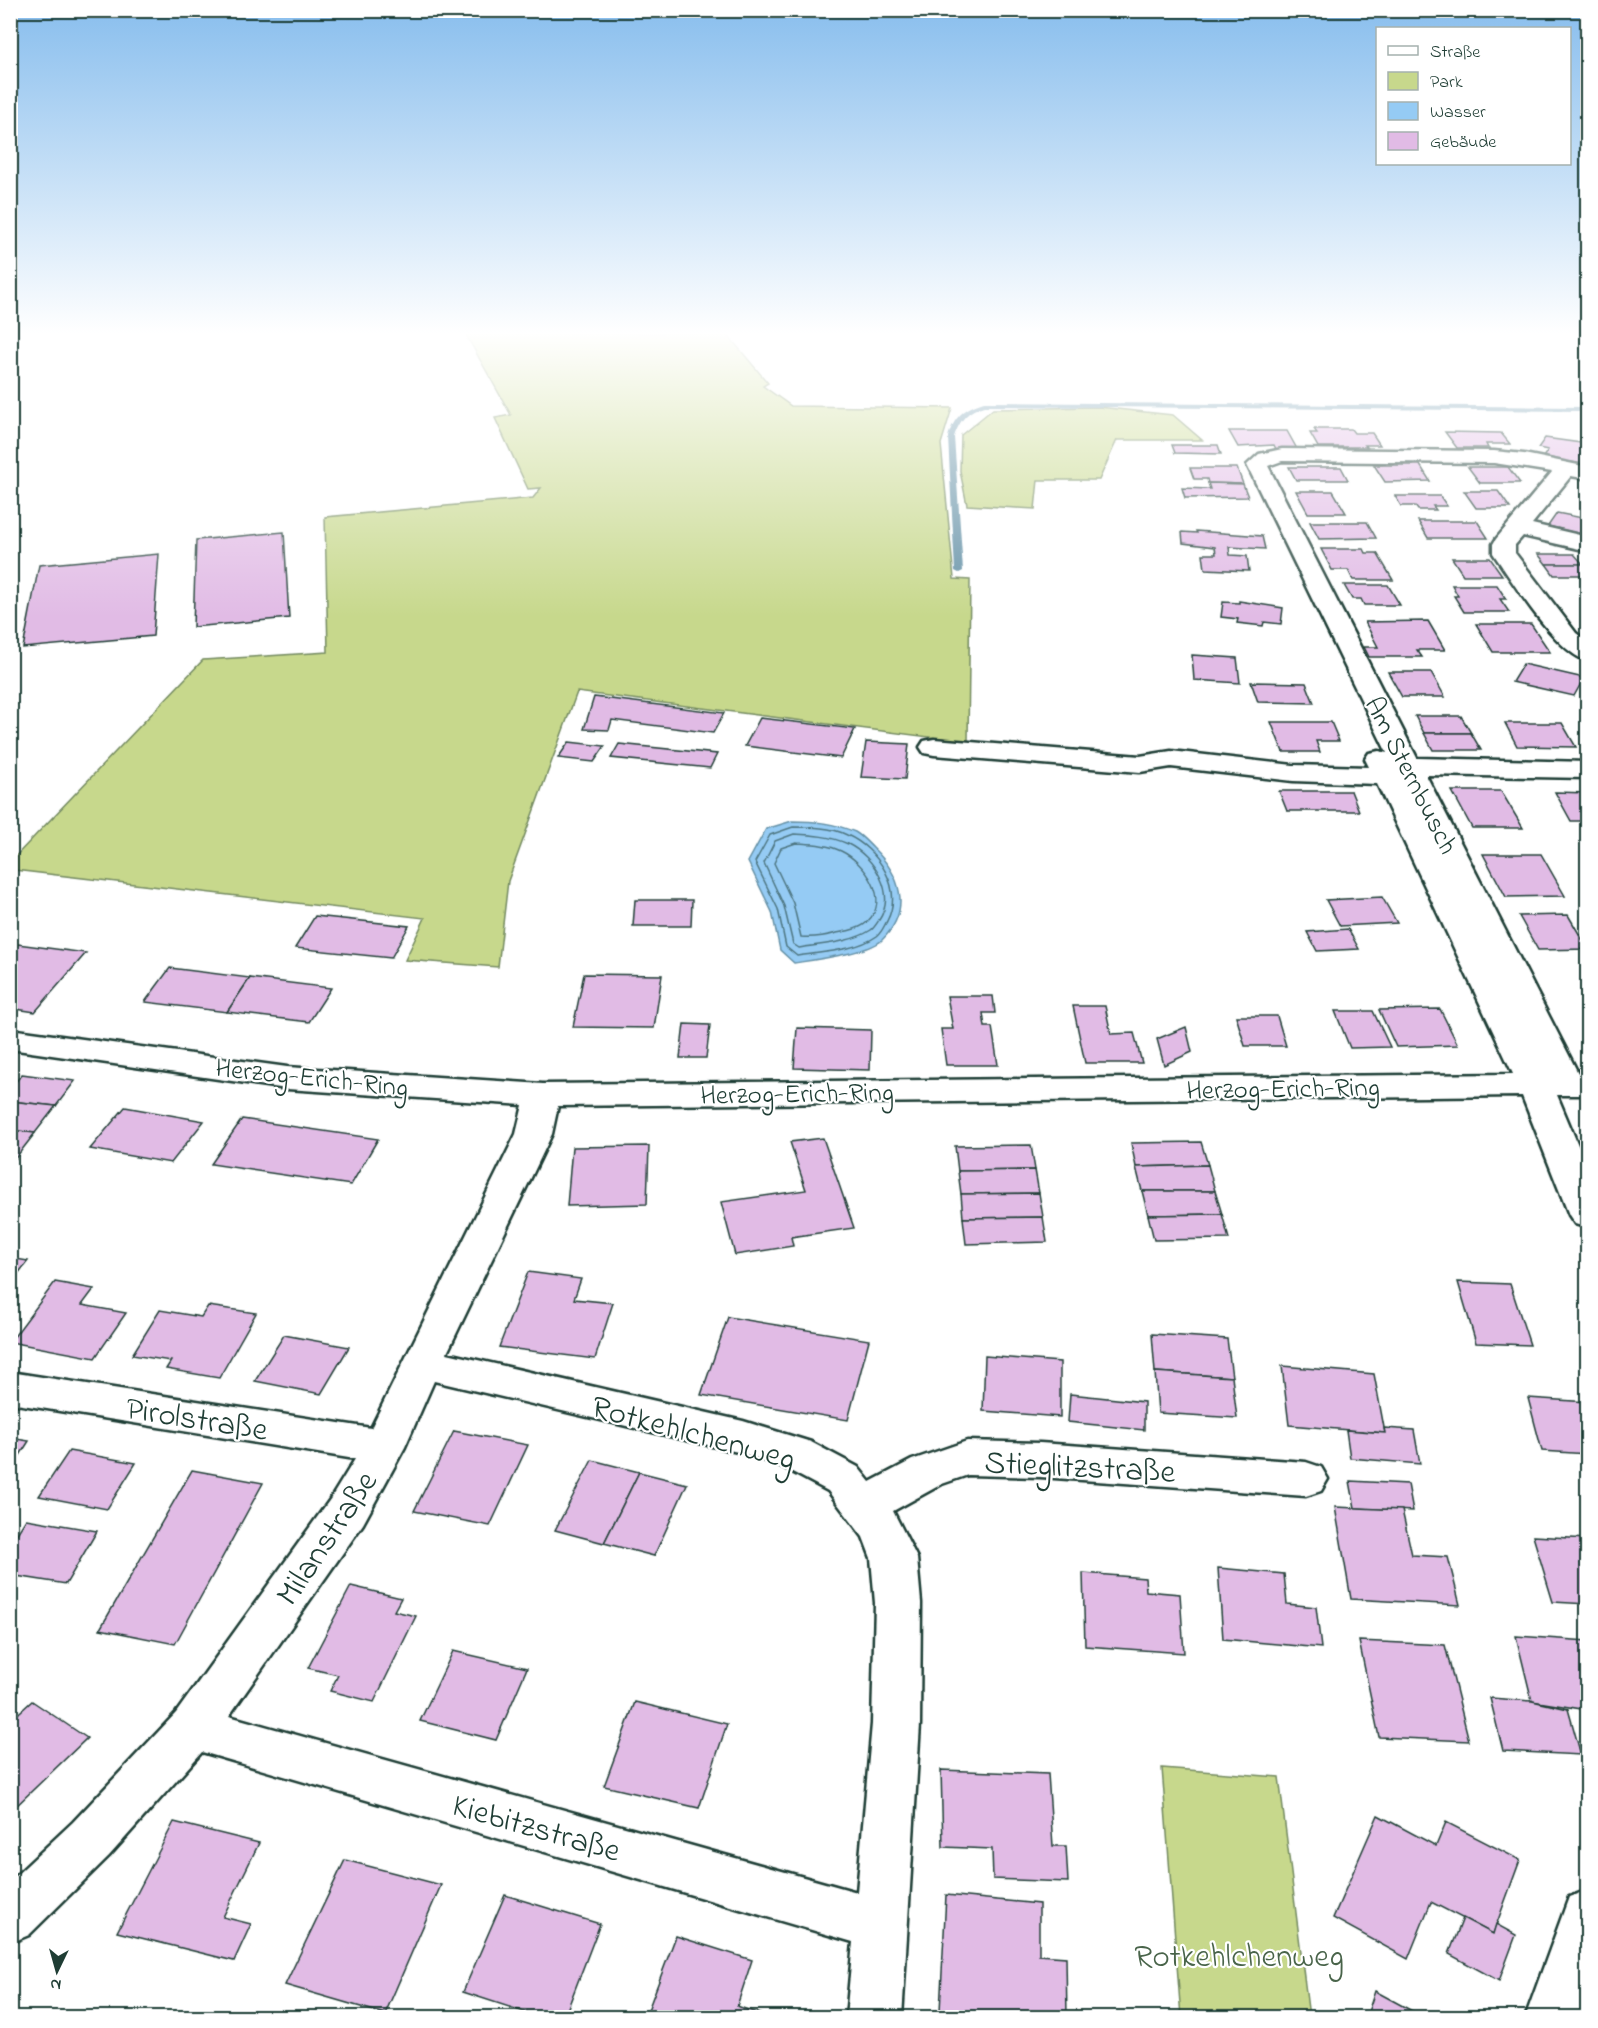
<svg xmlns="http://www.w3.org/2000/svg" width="1598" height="2028" font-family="'Indie Flower',sans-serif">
  <rect width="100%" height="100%" fill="#fff"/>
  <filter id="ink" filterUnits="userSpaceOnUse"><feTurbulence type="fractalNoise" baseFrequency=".0167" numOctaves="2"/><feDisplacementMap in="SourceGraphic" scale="12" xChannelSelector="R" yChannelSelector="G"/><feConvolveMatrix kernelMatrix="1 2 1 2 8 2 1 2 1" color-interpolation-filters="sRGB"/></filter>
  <g filter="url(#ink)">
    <g fill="#c7d88c" stroke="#738a60" stroke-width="1.5">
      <polygon points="465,333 726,333 768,383 763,386 791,406 952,408 941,444 954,579 970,580 968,742 577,692 508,881 498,967 405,960 425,918 14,870 11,867 10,862 203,660 328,652 325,517 533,498 541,488 528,489 495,418 511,415"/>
      <polygon points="1098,407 1173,415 1202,440 1117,440 1099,480 1038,480 1035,509 967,505 960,471 961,435 993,409"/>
      <polygon points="1162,1768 1279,1777 1309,2017 1181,2017"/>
    </g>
    <path fill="#95cbf4" stroke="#6692a7" stroke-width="1.5" d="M792 821C815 821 834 823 855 832 862 836 867 842 873 848 900 874 913 909 882 940 869 953 813 960 794 963L780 950 772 912 748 862 766 829Z"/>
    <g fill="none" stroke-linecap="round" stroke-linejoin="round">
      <g stroke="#4e7681" stroke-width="1.5">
        <path d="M793 827C811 827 831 827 847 835 878 849 904 888 887 921 884 926 882 932 877 936 856 951 822 952 797 956L786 947 778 909 755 862 770 835Z"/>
        <path d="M794 834C813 835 830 836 848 844 874 857 897 893 879 920 877 923 874 928 871 930 851 943 822 944 799 948L793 944 784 906 764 863 775 841Z"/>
        <path d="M796 843C811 844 827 844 841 851 864 862 892 899 867 922 860 929 847 931 837 933 826 936 813 938 801 937L793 903 774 863 781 848Z"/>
      </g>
      <path fill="#6692a7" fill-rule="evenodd" d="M984 402 1588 407V411L984 406C967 411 960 420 954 437L963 571 959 573 955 571 948 437C954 417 964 408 984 402Z"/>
    </g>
    <g fill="#e1bbe5" stroke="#1f3d34" stroke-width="1.5">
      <polygon points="1314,429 1351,429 1354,433 1372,433 1380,445 1365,445 1367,447 1318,447 1310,433 1317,433"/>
      <polygon points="1229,431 1287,431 1297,449 1276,449 1274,445 1238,447"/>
      <polygon points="1445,432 1501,433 1510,444 1486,444 1488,448 1457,448"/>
      <polygon points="1545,438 1588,444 1588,465 1543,457 1548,450 1538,448"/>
      <polygon points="1172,445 1218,445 1221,454 1175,453"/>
      <polygon points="1374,465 1420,465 1430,481 1385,482"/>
      <polygon points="1289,467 1341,467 1348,480 1296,480"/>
      <polygon points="1468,467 1508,467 1520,483 1480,483"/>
      <polygon points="1190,468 1237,468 1243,484 1208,483 1207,479 1194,479"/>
      <polygon points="1208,483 1243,484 1248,497 1185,498 1182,488 1210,489"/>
      <polygon points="1296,491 1333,491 1346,513 1308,513"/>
      <polygon points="1464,491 1498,491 1510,508 1476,508"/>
      <polygon points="1395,496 1440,496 1447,506 1433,506 1436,510 1418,510 1415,506 1401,506"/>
      <polygon points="1557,513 1588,519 1588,536 1548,526"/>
      <polygon points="1418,521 1477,521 1488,538 1428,538"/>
      <polygon points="1310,522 1367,522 1376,538 1319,539"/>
      <polygon points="1196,531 1262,536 1265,549 1229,547 1230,555 1247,556 1249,571 1205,569 1203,554 1216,554 1215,547 1183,543 1182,532 1197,533"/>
      <polygon points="284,532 289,618 193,627 196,540"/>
      <polygon points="1321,549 1364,549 1366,553 1377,553 1393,580 1353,580 1348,570 1332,570"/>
      <polygon points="159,554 153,636 23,648 39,565"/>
      <polygon points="1538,554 1574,554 1583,564 1546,564"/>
      <polygon points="1452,558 1490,558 1502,575 1463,575"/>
      <polygon points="1546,564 1583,564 1588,571 1588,575 1554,575"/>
      <polygon points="1344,585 1388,585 1400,605 1364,605 1361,599 1352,599"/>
      <polygon points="1452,585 1497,585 1506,599 1500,599 1509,612 1464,612 1454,596 1458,596"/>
      <polygon points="1239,601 1283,608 1281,624 1264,622 1263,626 1237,623 1238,619 1221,617 1223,602 1239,603"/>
      <polygon points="1428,621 1445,650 1417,650 1422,657 1369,657 1364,647 1378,647 1365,622"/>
      <polygon points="1476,624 1531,624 1550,652 1493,652"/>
      <polygon points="1192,655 1237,658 1240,683 1194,680"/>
      <polygon points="1523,664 1584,678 1574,696 1512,682"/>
      <polygon points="1388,672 1431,672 1445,697 1402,697"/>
      <polygon points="1251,682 1306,683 1314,703 1258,702"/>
      <polygon points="594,697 724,713 713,733 612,720 609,730 584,729"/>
      <polygon points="1415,716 1461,716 1471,733 1424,733"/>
      <polygon points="760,718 855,729 841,758 745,746"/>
      <polygon points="1271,722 1331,722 1339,741 1316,741 1320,752 1283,752"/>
      <polygon points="1505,723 1562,723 1576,747 1517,746"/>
      <polygon points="1424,733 1471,733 1481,750 1433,750"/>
      <polygon points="569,742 605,746 594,762 558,758"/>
      <polygon points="866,742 909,744 905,779 861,777"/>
      <polygon points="619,744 717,754 710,768 611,758"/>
      <polygon points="1279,791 1351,791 1359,811 1287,811"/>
      <polygon points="1452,791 1501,791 1523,828 1472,828"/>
      <polygon points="1555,792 1588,793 1588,821 1571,821"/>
      <polygon points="1483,854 1541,854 1565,896 1506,897"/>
      <polygon points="1382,897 1397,923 1340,926 1326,900"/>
      <polygon points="635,900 692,900 691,926 633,926"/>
      <polygon points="1568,915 1588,949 1538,950 1519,916"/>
      <polygon points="315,916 409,926 391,958 295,948"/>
      <polygon points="1348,929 1359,949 1317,951 1307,932"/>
      <polygon points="10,943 86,953 35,1012 10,1008"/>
      <polygon points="170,968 250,978 227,1012 145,1002"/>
      <polygon points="584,974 662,975 654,1028 573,1027"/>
      <polygon points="250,978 331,988 309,1022 227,1012"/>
      <polygon points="947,996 993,996 995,1013 983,1013 985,1027 992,1027 998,1065 946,1065 941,1029 953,1029"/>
      <polygon points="1073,1006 1105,1006 1111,1034 1134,1033 1142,1063 1085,1063"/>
      <polygon points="1440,1009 1458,1045 1396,1047 1379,1010"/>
      <polygon points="1335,1011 1373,1011 1390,1047 1350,1048"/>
      <polygon points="1236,1016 1277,1016 1286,1046 1245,1046"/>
      <polygon points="684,1024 710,1025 706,1058 680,1058"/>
      <polygon points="1186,1027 1192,1052 1164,1065 1157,1039"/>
      <polygon points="797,1028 871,1030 870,1070 794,1068"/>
      <polygon points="22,1074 75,1081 56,1106 10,1101 10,1089"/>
      <polygon points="10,1101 56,1106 35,1133 10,1130"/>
      <polygon points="125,1107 204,1121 171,1163 90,1149"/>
      <polygon points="242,1119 378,1139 351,1185 211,1164"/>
      <polygon points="10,1130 35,1133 14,1160 10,1160"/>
      <polygon points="823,1138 854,1228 791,1237 793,1246 735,1255 721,1202 806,1190 790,1142"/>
      <polygon points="1201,1142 1208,1165 1136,1167 1131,1143"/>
      <polygon points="1031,1145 1035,1170 958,1171 955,1146"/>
      <polygon points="649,1146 647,1204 567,1206 572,1147"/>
      <polygon points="1208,1165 1215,1191 1142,1191 1136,1167"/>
      <polygon points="1035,1170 1039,1193 961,1194 958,1171"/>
      <polygon points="1142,1191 1215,1191 1222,1214 1148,1215"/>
      <polygon points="1039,1193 1043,1217 963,1218 961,1194"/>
      <polygon points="1222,1214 1229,1239 1154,1240 1148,1215"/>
      <polygon points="1043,1217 1047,1242 966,1244 963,1218"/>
      <polygon points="10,1258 28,1261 10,1284"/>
      <polygon points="528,1272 581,1279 574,1299 613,1303 595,1359 499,1347"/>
      <polygon points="55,1282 94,1289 82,1305 126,1313 95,1358 10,1342"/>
      <polygon points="1458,1282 1510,1284 1530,1345 1476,1343"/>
      <polygon points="208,1306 256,1313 219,1378 166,1369 171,1361 132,1355 160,1310 201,1317"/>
      <polygon points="728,1317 869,1340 848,1420 701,1395"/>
      <polygon points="1152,1334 1227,1339 1232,1377 1155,1372"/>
      <polygon points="284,1335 349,1347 321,1394 255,1381"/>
      <polygon points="985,1356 1060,1362 1060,1417 983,1411"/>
      <polygon points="1282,1366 1374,1374 1385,1433 1289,1425"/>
      <polygon points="1155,1372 1232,1377 1237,1418 1158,1413"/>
      <polygon points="1070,1394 1144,1402 1144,1430 1068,1422"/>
      <polygon points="1528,1398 1588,1402 1588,1454 1542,1451"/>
      <polygon points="1384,1428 1414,1430 1420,1464 1350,1458 1346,1430 1385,1433"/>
      <polygon points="454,1431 528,1445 490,1526 414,1511"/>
      <polygon points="10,1438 29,1441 10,1471"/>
      <polygon points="69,1451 136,1463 107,1509 39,1496"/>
      <polygon points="592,1460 639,1472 604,1543 555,1530"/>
      <polygon points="192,1470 263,1483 175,1644 100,1629"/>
      <polygon points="639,1472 687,1484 654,1556 604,1543"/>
      <polygon points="1350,1481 1408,1484 1413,1511 1355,1508"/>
      <polygon points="1335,1507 1402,1510 1412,1555 1448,1557 1460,1605 1351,1599"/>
      <polygon points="26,1519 97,1531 66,1584 10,1575 10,1545"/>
      <polygon points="1533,1536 1588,1539 1588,1604 1553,1602"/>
      <polygon points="1218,1568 1284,1574 1287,1604 1316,1607 1321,1648 1223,1639"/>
      <polygon points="1083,1573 1145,1578 1146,1591 1180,1594 1184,1653 1085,1646"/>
      <polygon points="351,1586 401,1598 394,1611 416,1616 374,1702 330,1691 338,1675 308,1668"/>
      <polygon points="1516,1636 1588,1641 1588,1710 1532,1701"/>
      <polygon points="1359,1641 1445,1645 1469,1741 1379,1737"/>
      <polygon points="453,1651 527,1668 496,1740 420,1721"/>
      <polygon points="1490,1698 1532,1701 1568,1709 1581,1755 1503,1751"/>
      <polygon points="32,1701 87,1738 10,1812 10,1721"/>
      <polygon points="635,1702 727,1724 699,1808 604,1786"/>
      <polygon points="941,1770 1048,1774 1053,1846 1066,1846 1068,1882 993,1879 992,1849 943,1847"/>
      <polygon points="1378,1815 1436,1846 1446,1822 1520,1860 1493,1934 1431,1902 1408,1959 1333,1918"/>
      <polygon points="174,1822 259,1843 223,1917 251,1924 234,1961 117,1932"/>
      <polygon points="345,1860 441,1885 385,2014 285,1985"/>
      <polygon points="505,1895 600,1924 564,2018 543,2018 463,1992"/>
      <polygon points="946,1895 1039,1904 1039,1955 1066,1957 1067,2018 1007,2018 940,2011"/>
      <polygon points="1463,1918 1493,1934 1496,1924 1516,1935 1499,1981 1449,1954"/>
      <polygon points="676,1936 752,1960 737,2006 771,2018 645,2018"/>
      <polygon points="1375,1991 1425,2018 1366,2018"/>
    </g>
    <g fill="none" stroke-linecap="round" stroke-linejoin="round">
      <defs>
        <g id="minor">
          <path d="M1282 449 1494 451 1524 454 1588 467V479L1571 476 1532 524 1588 537V551L1523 536 1515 545V553L1576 633 1588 642V661C1557 654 1512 581 1493 553V544L1496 539 1552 472 1494 463 1282 461 1268 466 1417 758 1588 762V778L1426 775 1578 1073H1588V1095H1557L1588 1169V1228L1575 1224 1569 1215 1522 1096 558 1106 552 1134 447 1353 743 1421 811 1442 858 1467 870 1482 912 1460 967 1441 1040 1443 1306 1462 1321 1467 1328 1479 1321 1491 1306 1496 1040 1477 968 1475 942 1484 893 1511 917 1558 921 1603 920 1724 902 2018H846L853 1942 202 1752 109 1856 29 1935 10 1943V1881L73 1822 176 1713 331 1498 355 1459 10 1403V1372L371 1428 516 1134 523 1105 287 1089 10 1049V1029L287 1067 543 1084 1513 1074 1377 784 1293 781 1171 767 1140 772 934 755 924 753 920 747 924 741 934 739 1140 756 1171 751 1293 765 1369 767 1365 759 1369 753 1379 751 1387 753 1247 465 1259 454ZM434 1381 742 1453 781 1466 828 1491 863 1537 871 1558 875 1603 872 1724 857 1892 229 1716 363 1524 405 1447Z"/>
          <polygon points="1588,1890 1588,1995 1580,2018 1525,2018 1569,1897"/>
        </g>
      </defs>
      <use href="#minor" stroke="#1f3d34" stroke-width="5"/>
      <use href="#minor" fill="#fff" fill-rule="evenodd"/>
    </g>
  </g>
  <linearGradient id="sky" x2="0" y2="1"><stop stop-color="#87bded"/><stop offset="0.54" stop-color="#fff"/><stop offset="1" stop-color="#fff" stop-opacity="0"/></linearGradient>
  <rect width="1598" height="617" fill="url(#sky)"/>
  <g text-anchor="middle" stroke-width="4.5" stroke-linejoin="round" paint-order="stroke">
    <g font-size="27" fill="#1f3d34" stroke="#fff">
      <text transform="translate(1412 775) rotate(63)" y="9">Am Sternbusch</text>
      <text transform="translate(312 1077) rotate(6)" y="9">Herzog-Erich-Ring</text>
      <text transform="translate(1283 1088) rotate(-1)" y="9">Herzog-Erich-Ring</text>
      <text transform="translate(797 1093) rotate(-1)" y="9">Herzog-Erich-Ring</text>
    </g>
    <g font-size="33" fill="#1f3d34" stroke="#fff">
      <text transform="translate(197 1417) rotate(9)" y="12">Pirolstraße</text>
      <text transform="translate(694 1431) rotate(15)" y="12">Rotkehlchenweg</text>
      <text transform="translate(1080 1465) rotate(3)" y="12">Stieglitzstraße</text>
      <text transform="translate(325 1537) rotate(-56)" y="12">Milanstraße</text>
      <text transform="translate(537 1826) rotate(16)" y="12">Kiebitzstraße</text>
    </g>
    <g font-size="33" fill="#49644a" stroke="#fff">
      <text x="1239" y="1966">Rotkehlchenweg</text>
    </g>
  </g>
  <rect width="1598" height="2028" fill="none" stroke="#fff" stroke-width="36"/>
  <rect x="18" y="18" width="1562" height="1992" fill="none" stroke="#1f3d34" stroke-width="2" filter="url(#ink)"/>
  <rect x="1376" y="27" width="195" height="138" fill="#ffffff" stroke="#a5b1ae" stroke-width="1.5"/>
  <rect x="1388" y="46" width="30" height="9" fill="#ffffff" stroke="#a5b1ae" stroke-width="1.5"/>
  <text x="1430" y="57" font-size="18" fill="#1f3d34">Straße</text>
  <rect x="1388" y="72" width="30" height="18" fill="#c7d88c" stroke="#a5b1ae" stroke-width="1.5"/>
  <text x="1430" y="87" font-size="18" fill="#1f3d34">Park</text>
  <rect x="1388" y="102" width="30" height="18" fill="#95cbf4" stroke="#a5b1ae" stroke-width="1.5"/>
  <text x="1430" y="117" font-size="18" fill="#1f3d34">Wasser</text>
  <rect x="1388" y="132" width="30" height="18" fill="#e1bbe5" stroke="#a5b1ae" stroke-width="1.5"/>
  <text x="1430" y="147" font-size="18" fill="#1f3d34">Gebäude</text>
  <g transform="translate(57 1971) rotate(185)" stroke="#ffffff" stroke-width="4.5" paint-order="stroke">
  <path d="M0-4.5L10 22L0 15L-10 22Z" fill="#1f3d34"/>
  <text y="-9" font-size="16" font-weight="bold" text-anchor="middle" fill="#1f3d34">N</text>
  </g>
</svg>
